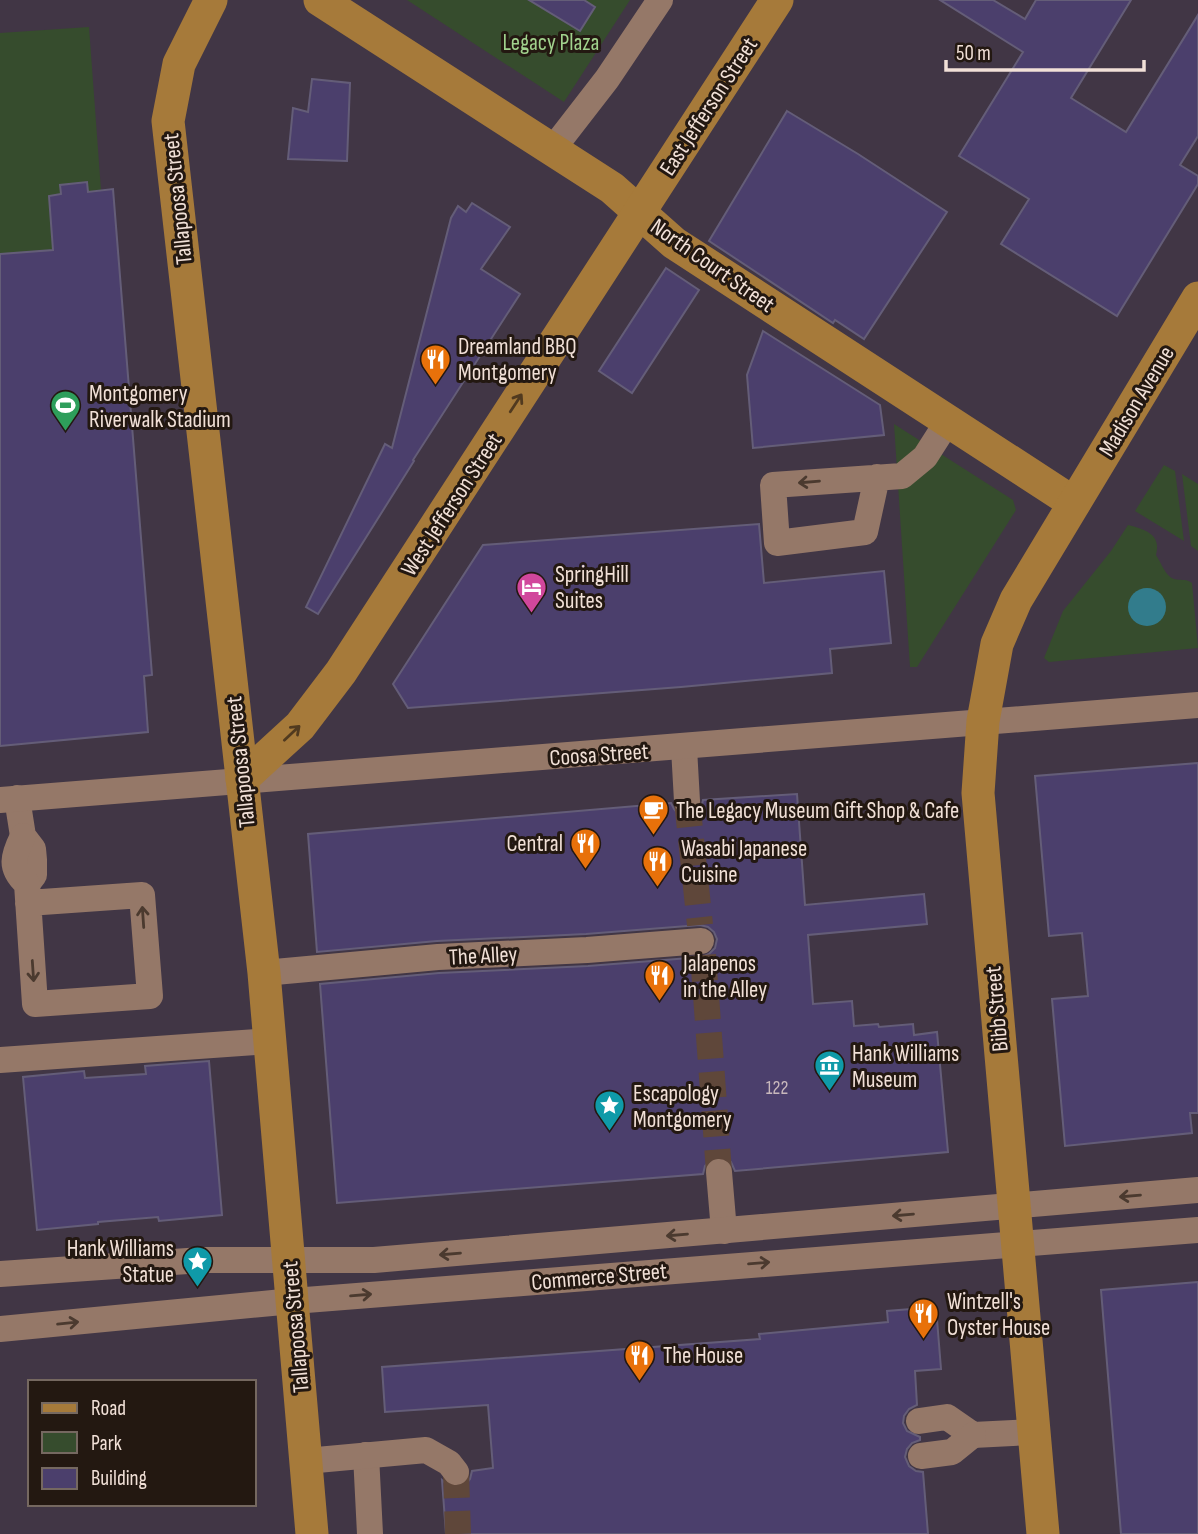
<svg xmlns="http://www.w3.org/2000/svg" width="1198" height="1534" font-family="'Sofia Sans Condensed',sans-serif">
  <rect width="100%" height="100%" fill="#452c1e"/>
  <path fill="#413645" fill-rule="evenodd" d="M0 0H1198V1534H0ZM30 1382H254V1504H30Z"/>
  <g fill="#364c2d">
    <polygon points="407,0 630,0 564,102"/>
    <polygon points="89,27 101,190 113,189 152,675 144,676 148,732 0,746 0,33"/>
    <polygon points="894,424 1013,500 1016,510 917,667 910,667"/>
    <polygon points="1164,465 1175,471 1184,541 1135,511"/>
    <polygon points="1182,474 1198,484 1198,551 1191,546"/>
    <path d="M1128 525C1144 529 1162 534 1156 555 1161 562 1165 576 1174 579 1181 581 1185 578 1192 583L1198 648 1049 662 1044 658 1063 611 1111 551Z"/>
  </g>
  <circle fill="#327c8c" cx="1147" cy="607" r="19"/>
  <g fill="#4b3f6c" stroke="#645d78" stroke-width="2">
    <polygon points="529,0 584,0 595,7 580,31"/>
    <polygon points="940,0 993,0 1025,19 1036,0 1131,0 1071,98 1126,132 1198,15 1198,136 1180,165 1198,176 1198,184 1117,316 1001,244 1029,199 959,156 1023,52"/>
    <polygon points="312,79 350,83 347,161 288,159 293,108 308,112"/>
    <polygon points="787,111 858,154 947,212 864,339 835,320 833,323 709,241"/>
    <polygon points="87,182 88,192 113,189 152,675 144,676 148,732 0,746 0,254 53,250 49,196 61,194 60,185"/>
    <polygon points="472,203 510,227 481,269 520,294 413,460 414,461 318,614 306,607 385,444 392,448 451,218 458,206 466,212"/>
    <polygon points="666,268 699,290 632,393 599,371"/>
    <polygon points="763,331 880,405 884,435 753,448 747,375"/>
    <polygon points="759,524 764,583 884,571 891,643 830,649 832,673 681,687 408,708 393,684 483,545"/>
    <polygon points="1198,763 1198,1113 1190,1113 1192,1133 1065,1146 1052,999 1088,996 1082,933 1049,936 1035,776"/>
    <polygon points="797,794 805,905 924,894 927,924 808,935 813,1004 852,1001 854,1026 878,1024 879,1027 913,1024 914,1035 937,1032 948,1152 735,1171 731,1162 725,1158 718,1156 710,1160 705,1166 703,1174 337,1203 320,984 439,973 588,966 702,957 709,954 715,948 717,939 714,932 708,927 700,925 586,934 437,941 317,952 308,834 671,803 674,809 679,815 689,817 696,814 701,809 703,800"/>
    <polygon points="209,1061 222,1215 159,1221 158,1217 98,1222 98,1224 37,1230 23,1077 84,1071 85,1078 146,1074 145,1066"/>
    <polygon points="1198,1282 1198,1534 1121,1534 1101,1290"/>
    <polygon points="936,1307 941,1369 915,1371 917,1405 909,1409 904,1416 903,1423 907,1431 920,1437 920,1440 912,1443 907,1449 905,1457 909,1466 916,1471 923,1472 928,1534 446,1534 442,1480 449,1486 459,1487 466,1484 470,1479 472,1471 493,1468 488,1405 385,1412 382,1367 760,1339 759,1334 888,1322 887,1311"/>
  </g>
  <g fill="none" stroke-linecap="round" stroke-linejoin="round">
    <g stroke="#5f473a" stroke-width="26" stroke-dasharray="26 13" stroke-linecap="butt">
      <polyline points="687,801 700,925"/>
      <polyline points="703,955 719,1172"/>
      <polyline points="456,1472 458,1534"/>
    </g>
    <g stroke="#957868" stroke-width="26">
      <polyline points="552,150 607,79 660,0"/>
      <polyline points="877,477 865,532 777,543 773,485 902,476 925,457 948,421"/>
      <polyline points="684,748 687,801"/>
      <polyline points="17,798 23,836 33,849 34,860 34,875 27,884"/>
      <polyline points="0,800 1198,705"/>
      <path d="M23 836C13 856 9 868 27 884L35 1004 150 996 142 895 28 903"/>
      <polyline points="264,973 438,957 587,950 701,941"/>
      <polyline points="0,1060 270,1041"/>
      <polyline points="719,1172 724,1231"/>
      <polyline points="0,1274 202,1260 374,1260 1198,1190"/>
      <polyline points="0,1329 293,1301 1198,1230"/>
      <polyline points="919,1421 947,1417 973,1435 1033,1432"/>
      <polyline points="366,1455 370,1534"/>
      <polyline points="921,1456 952,1452 973,1435"/>
      <polyline points="306,1461 426,1450 449,1463 456,1472"/>
    </g>
    <g stroke="#a67a3a" stroke-width="33">
      <polyline points="211,0 179,64 168,121 264,973 312,1534"/>
      <polyline points="320,0 612,188 674,243 1074,503"/>
      <polyline points="242,779 300,726 341,672 777,0"/>
      <polyline points="1043,1534 978,793 983,721 997,644 1016,600 1198,298"/>
    </g>
  </g>
  <defs><path id="oneway-shaft" d="M-6 0H5M1.5-3L5.5 0L1.5 3" fill="none" stroke-width="1.6" stroke-linecap="round" stroke-linejoin="round" transform="scale(1.75)"/></defs>
  <g stroke="#513a1f">
    <use href="#oneway-shaft" transform="translate(516 403) rotate(-57)"/>
    <use href="#oneway-shaft" transform="translate(292 733) rotate(-43)"/>
  </g>
  <g stroke="#4b3a2f">
    <use href="#oneway-shaft" transform="translate(809 482) rotate(175)"/>
    <use href="#oneway-shaft" transform="translate(143 917) rotate(-94)"/>
    <use href="#oneway-shaft" transform="translate(33 971) rotate(86)"/>
    <use href="#oneway-shaft" transform="translate(1130 1196) rotate(175)"/>
    <use href="#oneway-shaft" transform="translate(903 1215) rotate(175)"/>
    <use href="#oneway-shaft" transform="translate(677 1235) rotate(175)"/>
    <use href="#oneway-shaft" transform="translate(450 1254) rotate(175)"/>
    <use href="#oneway-shaft" transform="translate(759 1263) rotate(-5)"/>
    <use href="#oneway-shaft" transform="translate(361 1295) rotate(-5)"/>
    <use href="#oneway-shaft" transform="translate(68 1323) rotate(-6)"/>
  </g>
  <defs>
    <symbol id="restaurant-pin" viewBox="-11 -11 22 30"><path d="M0 17L-7.5 6A9.5 9.5 0 1 1 7.5 6Z" fill="#e8710a" stroke="#231811"/><path d="M-5-6h1v4h1v-4h1v4h1v-4h1v5L-1.5 .5V6h-2V.5L-5-1ZM5-6V6H3V1.5H1.5Q1.5-4 5-6Z" fill="#fff"/></symbol>
    <symbol id="stadium-pin" viewBox="-11 -11 22 30"><path d="M0 17L-7.5 6A9.5 9.5 0 1 1 7.5 6Z" fill="#2e9e5b" stroke="#231811"/><path d="M0-5a6.5 5 0 1 0 0 10a6.5 5 0 1 0 0-10ZM-3.5-1.8h7v3.6h-7Z" fill="#fff"/></symbol>
    <symbol id="hotel-pin" viewBox="-11 -11 22 30"><path d="M0 17L-7.5 6A9.5 9.5 0 1 1 7.5 6Z" fill="#d1479c" stroke="#231811"/><path d="M-6-4.5h1.5V1H6V5H4.5V3h-9V5H-6ZM-4 0a1.8 1.8 0 1 1 3.6 0ZM.5 0V-2.5h3Q6-2.5 6 0Z" fill="#fff"/></symbol>
    <symbol id="cafe-pin" viewBox="-11 -11 22 30"><path d="M0 17L-7.5 6A9.5 9.5 0 1 1 7.5 6Z" fill="#e8710a" stroke="#231811"/><path d="M-5.5-4.5H6V0H3Q3 3.5 0 3.5H-2.5Q-5.5 3.5-5.5 0ZM3-3.2v2h1.7v-2ZM-6 4.5H4V6H-6Z" fill="#fff"/></symbol>
    <symbol id="museum-pin" viewBox="-11 -11 22 30"><path d="M0 17L-7.5 6A9.5 9.5 0 1 1 7.5 6Z" fill="#0f9aa8" stroke="#231811"/><path d="M0-6L6-3V-2H-6V-3ZM-5-1h2V3h-2ZM-1-1h2V3h-2ZM3-1h2V3H3ZM-6 4H6V6H-6Z" fill="#fff"/></symbol>
    <symbol id="sight-pin" viewBox="-11 -11 22 30"><path d="M0 17L-7.5 6A9.5 9.5 0 1 1 7.5 6Z" fill="#0f9aa8" stroke="#231811"/><path d="M0-6L1.8-2.2L6-1.7L2.9 1.2L3.7 5.4L0 3.3L-3.7 5.4L-2.9 1.2L-6-1.7L-1.8-2.2Z" fill="#fff"/></symbol>
  </defs>
  <g fill-rule="evenodd">
    <use href="#restaurant-pin" x="418" y="342" width="35" height="47"/>
    <use href="#stadium-pin" x="48" y="388" width="35" height="47"/>
    <use href="#hotel-pin" x="514" y="570" width="35" height="47"/>
    <use href="#cafe-pin" x="636" y="792" width="35" height="47"/>
    <use href="#restaurant-pin" x="568" y="826" width="35" height="47"/>
    <use href="#restaurant-pin" x="640" y="844" width="35" height="47"/>
    <use href="#restaurant-pin" x="642" y="958" width="35" height="47"/>
    <use href="#museum-pin" x="812" y="1048" width="35" height="47"/>
    <use href="#sight-pin" x="592" y="1088" width="35" height="47"/>
    <use href="#sight-pin" x="180" y="1244" width="35" height="47"/>
    <use href="#restaurant-pin" x="906" y="1296" width="35" height="47"/>
    <use href="#restaurant-pin" x="622" y="1338" width="35" height="47"/>
  </g>
  <g text-anchor="middle" stroke-width="6" stroke-linejoin="round" paint-order="stroke">
    <g font-size="19" fill="#c8b8bc">
      <text x="777" y="1094">122</text>
    </g>
    <g font-size="23" fill="#a1d28d" stroke="#231811">
      <text x="551" y="50">Legacy Plaza</text>
    </g>
    <g font-size="23" fill="#f1e0d7" stroke="#231811">
      <text transform="translate(708 106) rotate(-57)" y="8">East Jefferson Street</text>
      <text transform="translate(177 199) rotate(-96)" y="8">Tallapoosa Street</text>
      <text transform="translate(713 265) rotate(35)" y="8">North Court Street</text>
      <text transform="translate(1136 401) rotate(-59)" y="8">Madison Avenue</text>
      <text transform="translate(451 504) rotate(-57)" y="8">West Jefferson Street</text>
      <text transform="translate(599 754) rotate(-4)" y="8">Coosa Street</text>
      <text transform="translate(240 762) rotate(-96)" y="8">Tallapoosa Street</text>
      <text transform="translate(483 955) rotate(-3)" y="8">The Alley</text>
      <text transform="translate(996 1009) rotate(-95)" y="8">Bibb Street</text>
      <text transform="translate(599 1276) rotate(-5)" y="8">Commerce Street</text>
      <text transform="translate(295 1327) rotate(-95)" y="8">Tallapoosa Street</text>
    </g>
    <g font-size="23" fill="#f1e0d7" stroke="#231811" text-anchor="start">
      <text x="458" y="354">Dreamland BBQ<tspan x="458" dy="26">Montgomery</tspan></text>
      <text x="89" y="401">Montgomery<tspan x="89" dy="26">Riverwalk Stadium</tspan></text>
      <text x="555" y="582">SpringHill<tspan x="555" dy="26">Suites</tspan></text>
      <text x="676" y="818">The Legacy Museum Gift Shop &amp; Cafe</text>
      <text x="563" y="851" text-anchor="end">Central</text>
      <text x="681" y="856">Wasabi Japanese<tspan x="681" dy="26">Cuisine</tspan></text>
      <text x="683" y="971">Jalapenos<tspan x="683" dy="26">in the Alley</tspan></text>
      <text x="852" y="1061">Hank Williams<tspan x="852" dy="26">Museum</tspan></text>
      <text x="633" y="1101">Escapology<tspan x="633" dy="26">Montgomery</tspan></text>
      <text x="174" y="1256" text-anchor="end">Hank Williams<tspan x="174" dy="26">Statue</tspan></text>
      <text x="947" y="1309">Wintzell's<tspan x="947" dy="26">Oyster House</tspan></text>
      <text x="663" y="1363">The House</text>
    </g>
  </g>
  <rect x="28" y="1380" width="228" height="126" fill="#231811" stroke="#756860" stroke-width="2"/>
  <rect x="42" y="1403" width="35" height="10" fill="#a67a3a" stroke="#756860" stroke-width="2"/>
  <text x="91" y="1415" font-size="21" fill="#f1e0d7">Road</text>
  <rect x="42" y="1432" width="35" height="21" fill="#364c2d" stroke="#756860" stroke-width="2"/>
  <text x="91" y="1450" font-size="21" fill="#f1e0d7">Park</text>
  <rect x="42" y="1468" width="35" height="21" fill="#4b3f6c" stroke="#756860" stroke-width="2"/>
  <text x="91" y="1485" font-size="21" fill="#f1e0d7">Building</text>
  <path d="M946 60v10h198v-10" fill="none" stroke="#f1e0d7" stroke-width="3.5"/>
  <text x="956" y="60" font-size="21" fill="#f1e0d7" stroke="#231811" stroke-width="5" paint-order="stroke">50 m</text>
</svg>
